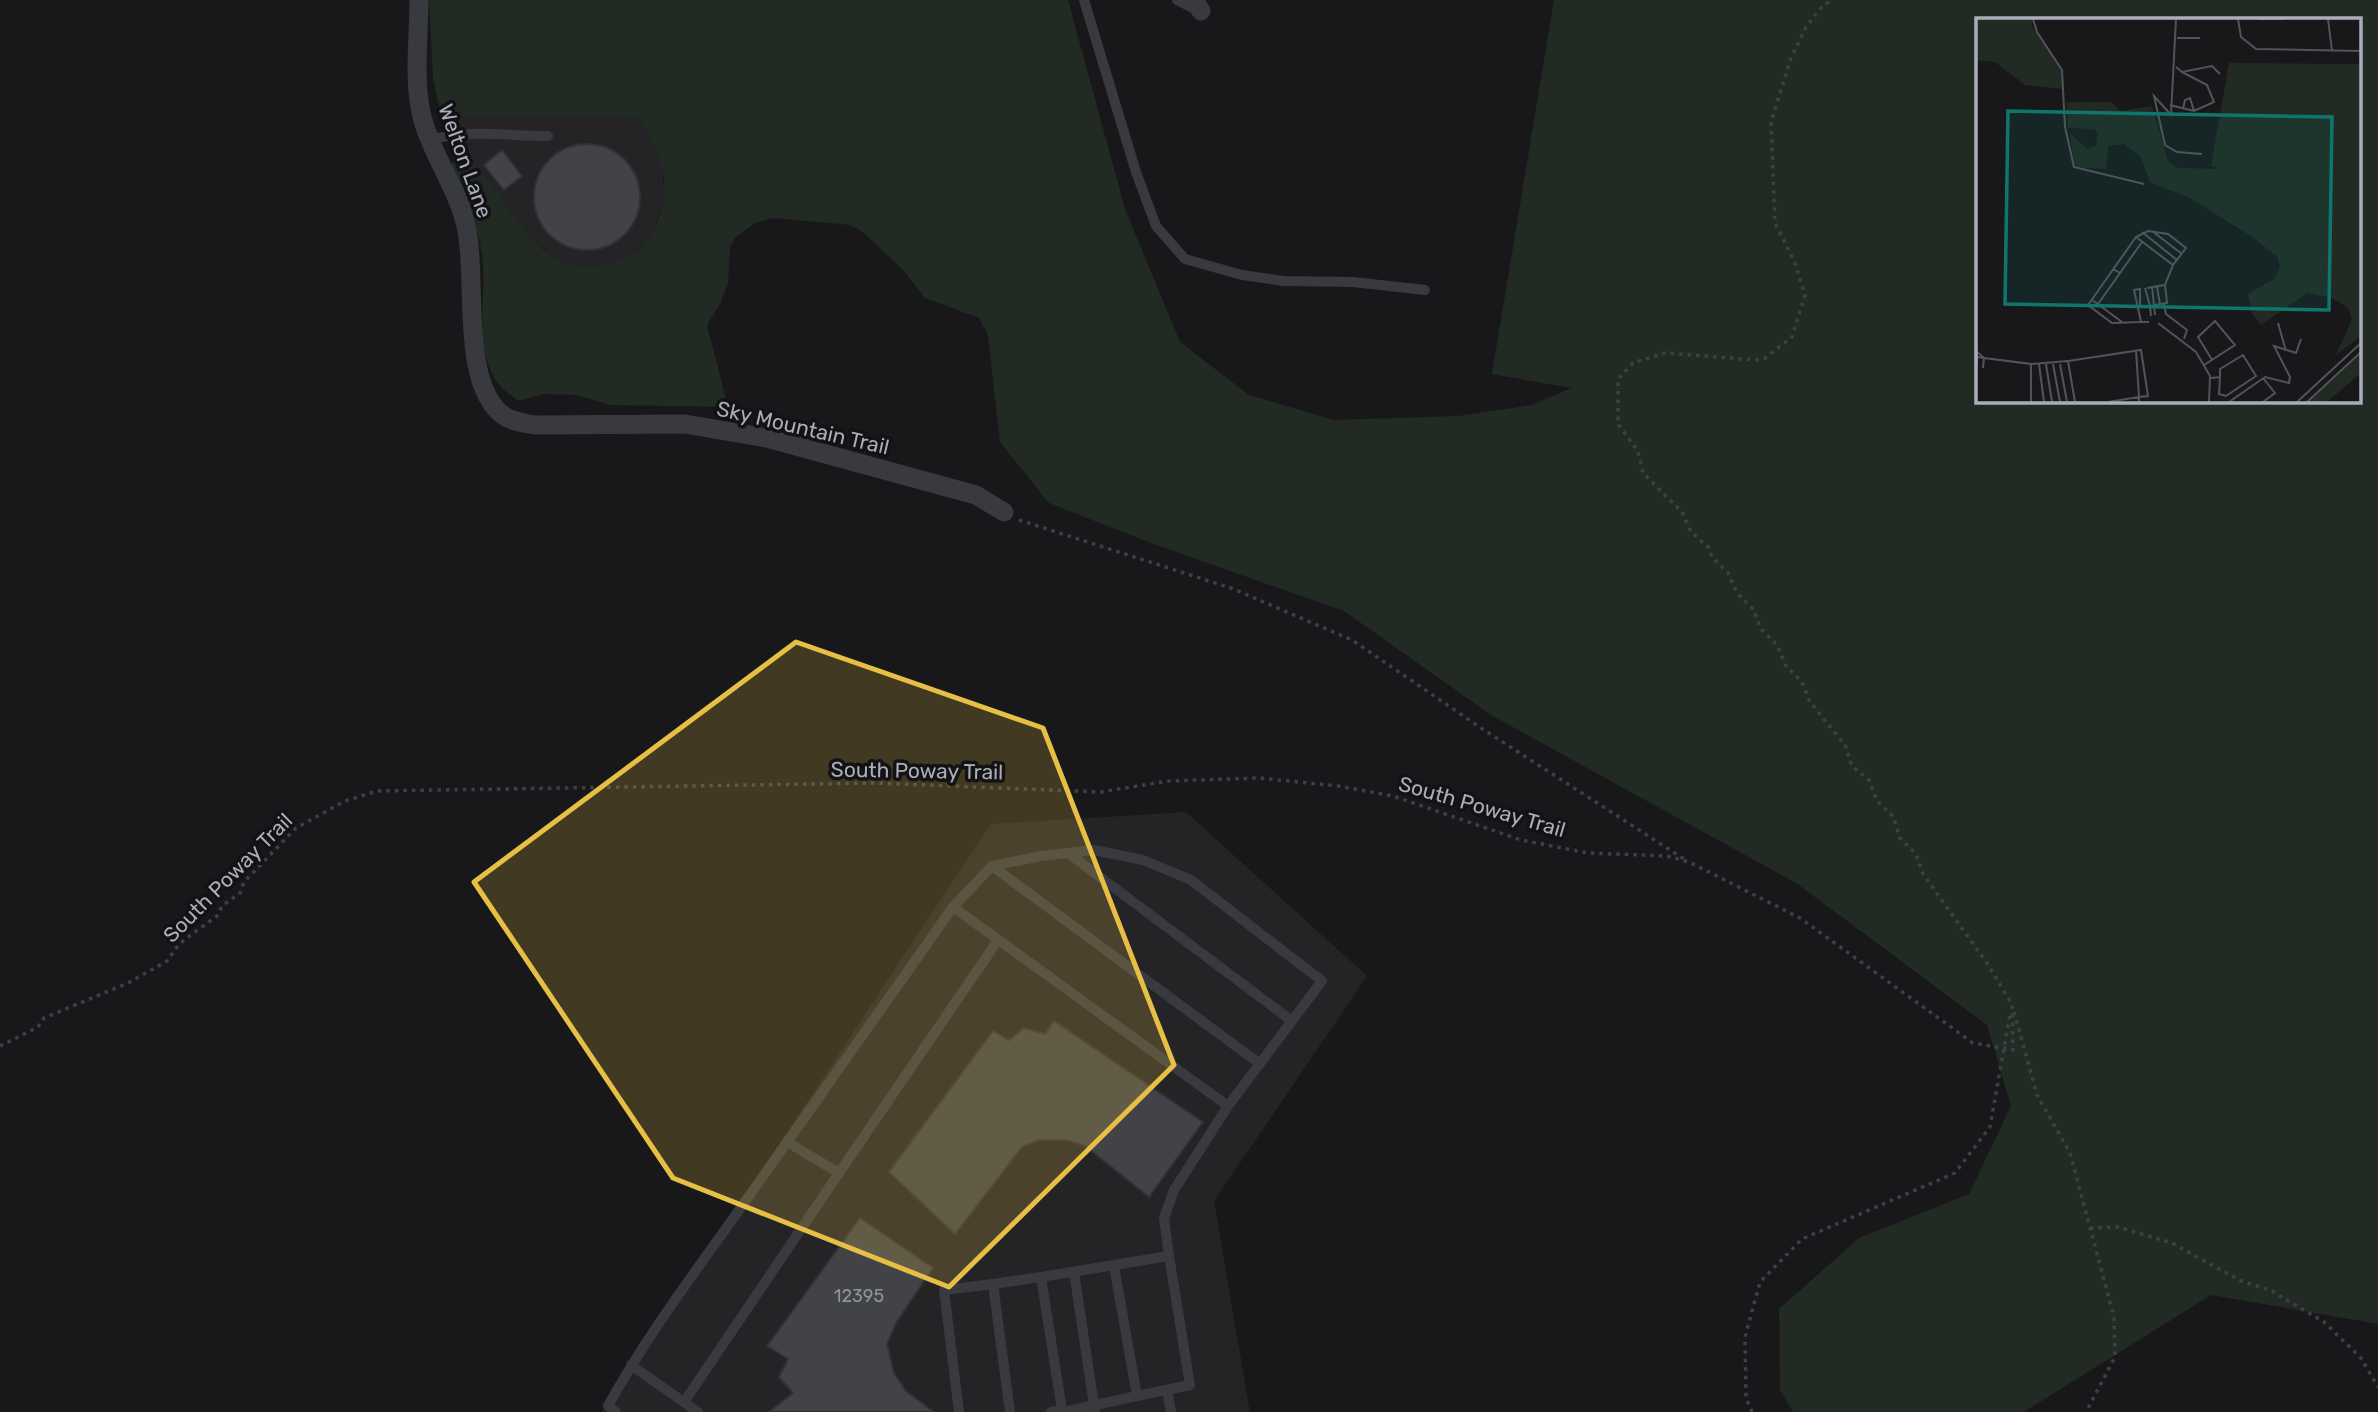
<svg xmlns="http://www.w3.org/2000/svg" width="2378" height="1412" font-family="Rubik,sans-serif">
  <rect width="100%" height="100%" fill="#18181a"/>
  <g fill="#242427">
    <polygon points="441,116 637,116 660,157 665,197 650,242 630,257 603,266 581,267 561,263 529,237 473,164 456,154"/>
    <polygon points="1186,812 1367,976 1214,1201 1250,1412 602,1412 991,824"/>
  </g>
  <path fill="#222a24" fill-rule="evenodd" d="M429 0H1068L1125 209 1180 342 1249 395 1334 420 1458 416 1532 405 1571 388 1492 374 1554 0H2378V1324L2211 1295 2024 1412H1793L1780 1390 1779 1309 1859 1238 1969 1194 2011 1106 1987 1025 1796 883 1491 715 1344 611 1151 543 1049 503 1000 442 988 335 979 318 925 298 905 272 864 233 851 225 773 218 755 223 735 238 730 247 728 283 720 304 707 325 728 407 610 405 577 395 543 394 518 401C512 396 506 392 501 387 471 352 488 296 482 254 477 222 465 195 451 167L456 152C461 156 469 160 473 164 516 206 539 287 614 262 636 255 648 248 656 226 674 178 660 157 637 116H441L433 78ZM1977 19H2359V401H1977Z"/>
  <g fill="#424347" stroke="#323236" stroke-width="2">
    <circle cx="587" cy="197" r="53"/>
    <polygon points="502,150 522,176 504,190 484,165"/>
    <polygon points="1054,1021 1203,1122 1149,1197 1085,1146 1067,1140 1038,1140 1022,1147 955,1234 889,1172 993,1031 1009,1040 1024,1028 1045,1034"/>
    <polygon points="860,1218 933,1268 896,1323 887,1344 894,1373 906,1391 934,1412 769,1412 793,1393 779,1377 788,1359 767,1346"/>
  </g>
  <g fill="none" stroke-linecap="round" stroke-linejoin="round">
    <g stroke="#3f4045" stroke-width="3.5" stroke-dasharray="3.5 5" stroke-linecap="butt">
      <polyline points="1019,520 1231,588 1352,640 1481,728 1684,859"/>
      <polyline points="2014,1012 2037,1095 2070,1153 2114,1317 2115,1357 2086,1412"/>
      <polyline points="0,1046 38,1027 44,1018 128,983 167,961 180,943 217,916 222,906 240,893 244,882 296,828 345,801 377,791 875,783 1101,792 1168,781 1259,778 1338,786 1393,796 1521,840 1588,853 1667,856 1689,862 1800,918 1973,1043 2013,1050 2012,1005 1989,966 1923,874 1916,854 1900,838 1893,816 1877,801 1869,780 1852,766 1845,745 1810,702 1802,682 1786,666 1777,645 1761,629 1753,609 1737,593 1728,573 1712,557 1708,547 1691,532 1682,512 1643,473 1638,451 1618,424 1618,379 1633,363 1665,353 1755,360 1765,358 1792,337 1805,295 1795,263 1775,223 1771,122 1791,58 1806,27 1820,9 1831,0"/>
      <polyline points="2090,1228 2118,1227 2172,1243 2241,1281 2270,1290 2324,1322 2361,1358 2378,1387"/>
      <polyline points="1752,1412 1746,1398 1745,1337 1760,1282 1802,1239 1955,1173 1990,1127 2010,1014"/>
    </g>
    <g stroke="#393a3f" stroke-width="10">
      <polyline points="1084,0 1136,172 1156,226 1185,259 1242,275 1284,281 1353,282 1425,290"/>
      <polyline points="1177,0 1197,10"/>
      <path d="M430 140C468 129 509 136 548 136"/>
      <polyline points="1068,853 1292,1021"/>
      <polyline points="992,866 1260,1064"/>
      <polyline points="839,1173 998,940"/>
      <polyline points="1169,1256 1164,1218 1174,1190 1228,1106 953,907 992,866 1041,856 1094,850 1143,860 1191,880 1322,981 1228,1106"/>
      <polyline points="1074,1272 1095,1412"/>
      <polyline points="1041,1277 1169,1256 1190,1385 1137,1396"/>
      <polyline points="993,1284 1041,1277 1062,1410 1051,1412"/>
      <polyline points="631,1365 698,1412"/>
      <polyline points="1167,1390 1171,1412"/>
      <polyline points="684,1402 839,1173 787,1142"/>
      <path d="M616 1412 608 1406C648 1333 699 1267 747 1199 816 1102 884 1004 953 907"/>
      <polyline points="959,1412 944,1290 993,1284 1010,1412"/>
      <polyline points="1063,1412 1137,1396 1114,1266"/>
    </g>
    <g stroke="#393a3f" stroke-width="19">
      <path d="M419 0C419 35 414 73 420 107 427 149 457 185 466 226 478 276 459 384 504 416 513 422 524 423 534 425L685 424 767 438 976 495 1004 512"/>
      <polyline points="1194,0 1201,11"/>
    </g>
  </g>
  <path fill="#e6bf44" fill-opacity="0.2" stroke="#e6bf44" stroke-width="5" stroke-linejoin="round" d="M796 642 1043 728 1174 1065 949 1287 673 1178 474 882Z"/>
  <g text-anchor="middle" stroke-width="7" stroke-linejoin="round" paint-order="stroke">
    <g font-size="18" fill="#91939c">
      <text x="859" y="1302">12395</text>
    </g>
    <g font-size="21" fill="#abaeb9" stroke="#131315">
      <text transform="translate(465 161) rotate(70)" y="7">Welton Lane</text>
      <text transform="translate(803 428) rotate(13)" y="7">Sky Mountain Trail</text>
      <text transform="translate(917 771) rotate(1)" y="7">South Poway Trail</text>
      <text transform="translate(1482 807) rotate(16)" y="7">South Poway Trail</text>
      <text transform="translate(228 878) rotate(-45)" y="7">South Poway Trail</text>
    </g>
  </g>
  <g transform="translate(1976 18)">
    <rect width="385" height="385" fill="#18181a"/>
    <path d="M0 1H56V9L85 51 87 71 49 67 19 44 0 42ZM253 45 385 46V318L360 337 376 301 372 290 356 280 331 275 285 307 276 295 272 276 298 261 304 249 301 238 275 218 214 180 174 164 165 139 148 126 132 128 130 151 102 149 98 144 94 115 111 131 120 128 122 116 118 111 92 110 90 84H135L144 93 176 88 192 143 201 150 244 151 235 148ZM385 334V355L351 384H331Z" fill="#222a24"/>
    <path fill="none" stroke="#53545a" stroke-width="2" d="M57 1 61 14 86 52 89 109 98 149 168 166M262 1 265 19 280 31 385 33M283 1H308M352 1 356 33M201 20H224M200 49 206 54 236 48 244 56M194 87 218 93 238 84 231 67 206 54M207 91 209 82 214 80 218 93M195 97 200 1M196 98 178 78 189 127 201 134 226 136M176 213 206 236M166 214 201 242M160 219 112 287 136 305 165 304M144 255 166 224M189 267 197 247 160 219 172 213 192 216 210 230 197 247M176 269 179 297M171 270 189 267 191 285 184 286M115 281 146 304M122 286 144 255 137 251M188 286 190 296 211 312 208 321M166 289 174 288 169 270M164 290V271L158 272 165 304H173M175 298 174 288 184 286 181 269M182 305 220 334 234 358 233 384M302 305 310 333M0 333 8 340 55 346V384M55 346 92 343M63 346 68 384M70 346 76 384M77 346 84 384M84 346 91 384M228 347 259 327 239 303 222 319 236 342M0 350 1 339 8 340 7 350M235 360 244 359V351L267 337 280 358 250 378 243 376 244 359M287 360 299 375 287 384M99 384 92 343 165 332 172 378 163 379V384M132 384 163 379 160 332M253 384 289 359 313 365 314 359 298 328 320 335 325 321M321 384 385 325M331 384 385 334"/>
    <path fill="#0f766e" fill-opacity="0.15" stroke="#0f766e" stroke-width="3.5" d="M32 93 356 99 353 292 29 286Z"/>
    <rect width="385" height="385" fill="none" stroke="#abaeb9" stroke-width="3.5"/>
  </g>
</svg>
